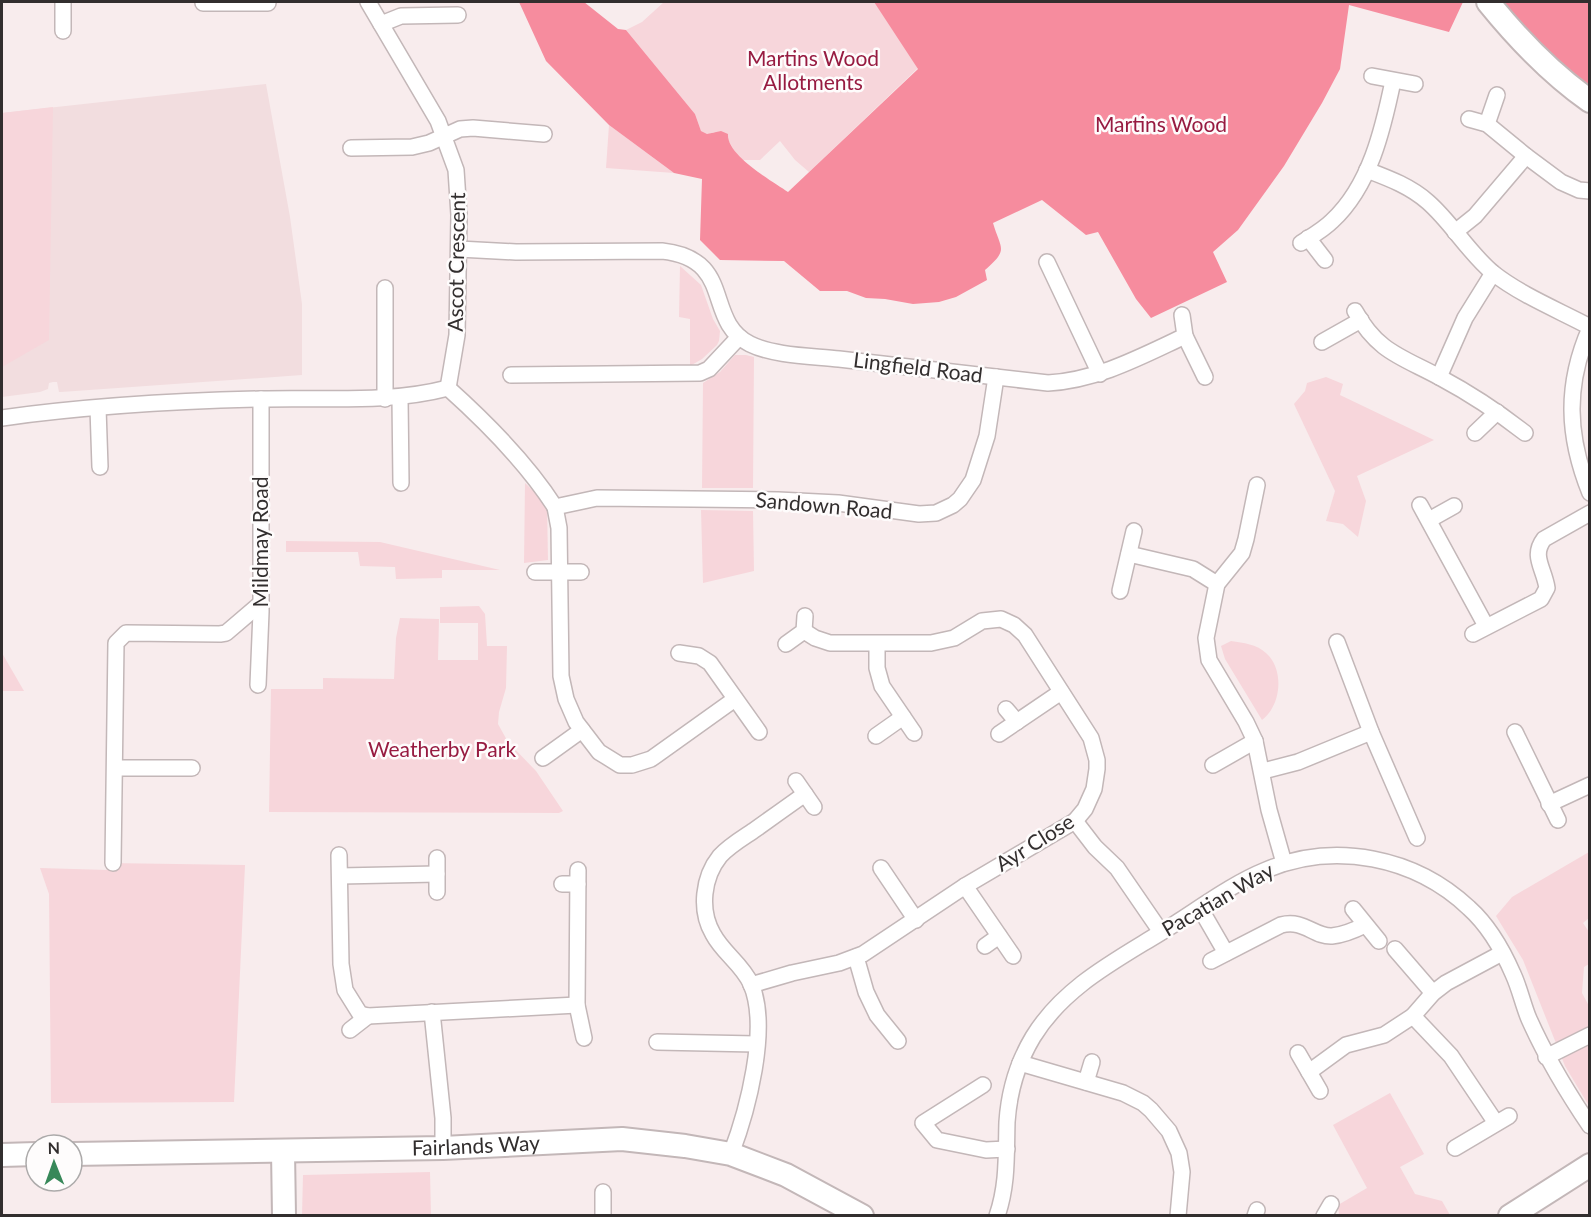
<svg xmlns="http://www.w3.org/2000/svg" width="1591" height="1217" font-family="Lato,sans-serif">
  <rect width="100%" height="100%" fill="#f8eced"/>
  <polygon fill="#f2dddf" points="266,84 290,217 302,304 302,375 61,392 59,392 57,382 53,382 49,383 48,389 40,392 2,397 2,113"/>
  <g fill="#f7d6db">
    <polygon points="664,2 874,2 918,68 809,172 795,160 780,141 760,160 743,160 737,155 728,140 714,132 707,135 701,131 695,114 626,30 642,22"/>
    <polygon points="53,107 49,340 2,367 2,113"/>
    <polygon points="609,125 674,173 606,168"/>
    <polygon points="680,266 701,285 713,319 720,331 719,341 717,345 702,359 690,366 690,319 679,317"/>
    <polygon points="735,355 746,355 754,357 753,488 702,488 703,383 720,372"/>
    <polygon points="1326,377 1343,384 1340,395 1434,440 1357,476 1366,501 1358,537 1343,524 1326,521 1335,491 1294,404 1305,391 1307,383"/>
    <polygon points="525,483 547,504 548,560 524,563"/>
    <polygon points="701,510 753,511 754,571 703,583"/>
    <polygon points="286,541 380,542 500,570 442,570 442,578 396,579 395,567 360,566 358,552 286,552"/>
    <polygon points="479,606 485,614 487,646 507,646 506,688 499,712 498,724 508,742 536,771 563,811 559,813 269,812 271,689 323,689 323,678 394,679 396,638 400,618 439,619 438,660 478,660 478,623 440,623 440,607"/>
    <path d="M1231 641C1244 643 1256 644 1266 653 1285 670 1281 706 1262 720L1225 659 1221 646Z"/>
    <polygon points="2,653 24,691 2,691"/>
    <polygon points="1589,852 1589,918 1583,923 1589,932 1589,964 1584,967 1582,993 1589,1006 1589,1106 1565,1066 1523,960 1496,916 1512,897"/>
    <polygon points="108,863 245,865 234,1102 51,1103 49,894 40,868 108,870"/>
    <polygon points="1390,1093 1424,1154 1400,1167 1415,1194 1442,1201 1450,1215 1339,1215 1338,1205 1367,1188 1333,1125"/>
    <polygon points="430,1172 431,1215 302,1215 303,1175"/>
  </g>
  <g fill="#f68c9e">
    <path d="M519 2H584L618 29 626 30 695 114 701 131 707 134 721 131 728 134C726 155 772 181 788 192L918 69 874 2H1463L1449 32 1349 5 1340 69 1322 103 1284 166 1238 230 1213 252 1227 282 1151 318 1136 299 1098 232 1086 235 1042 200 993 223C1001 250 1009 249 985 270L987 280 956 297 939 302 913 304 885 299 866 298 847 291H820L784 261 720 260 700 240 702 179 674 173 609 125 546 61Z"/>
    <polygon points="1500,2 1589,2 1589,85 1535,42"/>
  </g>
  <g fill="none" stroke-linecap="round" stroke-linejoin="round">
    <defs>
      <g id="street">
        <polyline points="63,2 63,31"/>
        <polyline points="203,2 203,3 268,3"/>
        <polyline points="368,2 438,121 456,170 459,215 457,335 448,388"/>
        <polyline points="381,24 401,16 458,15"/>
        <polyline points="1372,76 1415,84"/>
        <polyline points="1469,119 1487,124 1526,156 1561,182 1579,190 1590,191"/>
        <polyline points="1487,124 1497,95"/>
        <polyline points="351,148 412,147 429,143 460,129 473,128 544,134"/>
        <path d="M1367 170C1388 178 1410 186 1428 202 1452 223 1468 252 1493 273 1521 295 1558 310 1590 327"/>
        <polyline points="1455,232 1475,216 1526,156"/>
        <polyline points="1308,238 1325,260"/>
        <path d="M1301 243C1312 236 1323 230 1332 221 1370 186 1383 129 1393 81"/>
        <path d="M459 249 516 252 662 251C736 259 703 320 750 344 774 356 813 356 839 359 909 367 978 375 1048 383 1098 380 1140 357 1185 336"/>
        <polyline points="1047,262 1100,374"/>
        <path d="M1355 311C1378 353 1403 357 1441 378 1471 394 1498 412 1525 433"/>
        <polyline points="1182,315 1185,336 1205,377"/>
        <path d="M1590 328C1565 385 1567 436 1590 493"/>
        <polyline points="1322,342 1361,320"/>
        <polyline points="511,375 700,373 709,369 739,337"/>
        <polyline points="1439,377 1465,318 1493,273"/>
        <path d="M448 388C487 423 527 463 555 507L597 498 778 500 838 503 919 514 936 513 953 505 960 499 973 480 987 436 996 377"/>
        <polyline points="400,398 401,483"/>
        <polyline points="385,399 385,288"/>
        <polyline points="98,408 100,467"/>
        <path d="M2 418C88 406 175 401 261 399 324 397 387 404 448 388"/>
        <polyline points="1475,433 1497,412"/>
        <polyline points="1257,485 1246,539 1242,553 1217,584 1206,638 1209,660 1246,722 1255,741 1269,810 1284,863"/>
        <polyline points="1420,505 1486,626"/>
        <polyline points="555,507 559,528 561,676 566,699 576,722 599,752 620,765 632,765 651,759 735,699"/>
        <polyline points="1429,520 1454,506"/>
        <polyline points="1129,554 1193,569 1217,584"/>
        <polyline points="535,572 581,572"/>
        <polyline points="1120,591 1134,531"/>
        <path d="M1473 634 1541 599 1547 588C1544 568 1531 556 1544 539L1590 513"/>
        <polyline points="1337,642 1371,732 1417,838"/>
        <polyline points="786,644 804,631 805,616"/>
        <polyline points="877,644 877,668 882,686 914,733"/>
        <polyline points="679,653 699,656 710,663 759,732"/>
        <polyline points="258,685 261,612 261,399"/>
        <polyline points="1006,709 1017,722"/>
        <polyline points="1515,732 1558,820"/>
        <polyline points="999,734 1061,692"/>
        <polyline points="876,736 903,717"/>
        <polyline points="543,758 582,730"/>
        <polyline points="1213,765 1255,741"/>
        <polyline points="116,768 192,768"/>
        <polyline points="1263,771 1298,762 1371,732"/>
        <polyline points="796,781 814,807"/>
        <polyline points="1549,804 1590,785"/>
        <polyline points="1075,821 1095,847 1117,868 1161,932"/>
        <polyline points="339,855 341,964 345,990 360,1014 368,1016 577,1005"/>
        <polyline points="437,858 437,892"/>
        <polyline points="113,863 116,643 126,633 220,634 226,633 261,603"/>
        <polyline points="881,868 916,920"/>
        <polyline points="578,870 577,1005 584,1038"/>
        <polyline points="340,876 437,874"/>
        <polyline points="562,884 578,884"/>
        <polyline points="965,886 1013,956"/>
        <polyline points="1200,908 1226,953"/>
        <polyline points="1353,909 1379,941"/>
        <polyline points="985,946 999,936"/>
        <polyline points="1395,949 1433,993"/>
        <polyline points="856,957 866,992 877,1015 898,1041"/>
        <path d="M1211 961 1281 925C1304 919 1314 937 1332 936 1343 935 1355 930 1365 925"/>
        <polyline points="751,985 792,973 839,963 863,954 965,886 1075,821 1085,809 1094,789 1097,769 1097,760 1091,738 1025,635 1014,625 1001,619 982,621 954,638 931,643 830,643 815,638 804,631"/>
        <polyline points="432,1012 443,1118 443,1148"/>
        <polyline points="1413,1016 1451,1056 1496,1123"/>
        <polyline points="350,1030 368,1016"/>
        <polyline points="657,1042 756,1044"/>
        <polyline points="1298,1053 1320,1091"/>
        <polyline points="1546,1057 1590,1035"/>
        <polyline points="1020,1063 1123,1093 1143,1103 1151,1110 1169,1131 1179,1153 1182,1172 1178,1216"/>
        <polyline points="1309,1072 1346,1045 1384,1035 1413,1016 1433,993 1446,983 1502,953"/>
        <polyline points="1086,1082 1092,1062"/>
        <polyline points="983,1085 923,1123 937,1140 986,1150 1007,1149"/>
        <polyline points="1455,1148 1509,1116"/>
        <path d="M731 1154C747 1112 770 1028 751 984 742 964 723 953 713 934 699 910 703 877 720 856 729 846 741 839 753 831 770 819 788 806 805 794"/>
        <polyline points="603,1192 603,1216"/>
        <path d="M997 1216C1008 1184 1006 1154 1007 1122 1009 1092 1018 1062 1033 1037 1063 988 1113 962 1160 933 1195 912 1229 885 1266 870 1335 841 1415 857 1469 908 1488 925 1503 951 1513 974 1520 989 1523 1005 1529 1019 1546 1057 1567 1092 1590 1126"/>
        <polyline points="1255,1216 1257,1210"/>
        <polyline points="1324,1216 1331,1204"/>
      </g>
      <g id="secondary">
        <path d="M1488 2C1518 39 1550 73 1590 101"/>
        <polyline points="283,1151 284,1216"/>
        <path id="s1" d="M72 1154 443 1148 622 1139 685 1146 731 1154 786 1175 862 1216"/>
        <polyline points="2,1155 36,1154"/>
        <polyline points="1510,1216 1590,1165"/>
      </g>
    </defs>
    <use href="#street" stroke="#c3b7b8" stroke-width="18"/>
    <use href="#secondary" stroke="#c3b7b8" stroke-width="26"/>
    <use href="#street" stroke="#fff" stroke-width="15"/>
    <use href="#secondary" stroke="#fff" stroke-width="22"/>
  </g>
  <g text-anchor="middle" stroke-width="5" stroke-linejoin="round" paint-order="stroke">
    <g font-size="21" fill="#971b41" stroke="#fefcfc">
      <text x="813" y="66">Martins Wood<tspan x="813" dy="24">Allotments</tspan></text>
      <text x="1161" y="132">Martins Wood</text>
      <text x="442" y="757">Weatherby Park</text>
    </g>
    <g font-size="21" fill="#322e2e" stroke="#fefcfc">
      <text transform="translate(457 262) rotate(-89)" y="7">Ascot Crescent</text>
      <text transform="translate(918 368) rotate(7)" y="7">Lingfield Road</text>
      <text transform="translate(824 506) rotate(5)" y="7">Sandown Road</text>
      <text transform="translate(261 542) rotate(-90)" y="7">Mildmay Road</text>
      <text transform="translate(1035 843) rotate(-32)" y="7">Ayr Close</text>
      <text transform="translate(1218 900) rotate(-30)" y="7">Pacatian Way</text>
      <text dy="7" stroke="none"><textPath href="#s1" startOffset="404">Fairlands Way</textPath></text>
    </g>
  </g>
  <rect width="1591" height="1217" fill="none" stroke="#322e2e" stroke-width="6"/>
  <g transform="translate(54 1163) rotate(359)"><circle r="28" fill="#fefcfc" stroke="#acaaaa" stroke-width="1.5"/>
  <path d="M0-4.5L10 22L0 15L-10 22Z" fill="#378859"/>
  <text y="-9" font-size="16" font-weight="bold" text-anchor="middle" fill="#322e2e">N</text>
  </g>
</svg>
